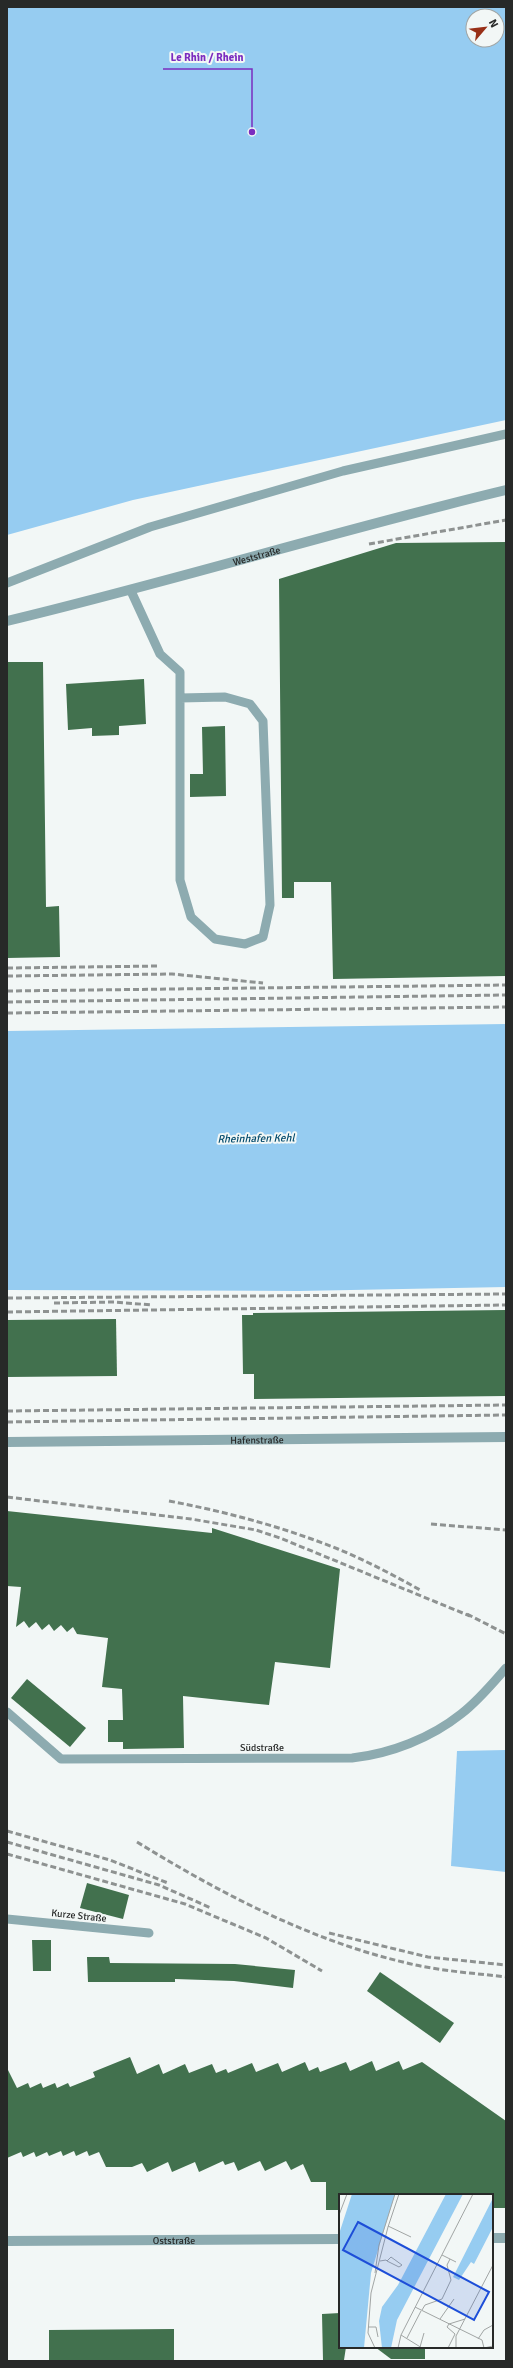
<svg xmlns="http://www.w3.org/2000/svg" width="513" height="2368" font-family="Signika,sans-serif">
  <rect width="100%" height="100%" fill="#f2f7f6"/>
  <g fill="#96ccf1" fill-rule="evenodd">
    <path d="M7 7H506V420L133 500 7 535ZM473 16H497V40H473Z"/>
    <polygon points="506,1024 506,1287 299,1291 7,1290 7,1031"/>
    <polygon points="506,1750 506,1872 451,1866 457,1751"/>
  </g>
  <g fill="#42714e">
    <polygon points="506,542 506,976 333,979 331,882 294,882 294,898 282,898 279,579 396,543"/>
    <polygon points="7,662 43,662 46,907 59,906 60,957 7,958"/>
    <polygon points="144,679 146,724 119,726 119,735 92,736 92,728 68,730 66,684"/>
    <polygon points="225,726 226,796 190,797 190,774 203,774 202,727"/>
    <polygon points="506,1310 506,1396 254,1399 254,1374 243,1374 242,1315 253,1315 253,1313"/>
    <polygon points="116,1319 117,1376 7,1377 7,1320"/>
    <polygon points="7,1511 212,1533 212,1528 340,1569 330,1668 275,1662 269,1705 183,1696 184,1748 123,1749 123,1742 108,1742 108,1720 123,1720 122,1689 102,1687 108,1638 77,1634 73,1627 67,1632 61,1625 54,1631 49,1624 42,1630 36,1622 29,1628 24,1621 16,1627 21,1587 7,1586"/>
    <polygon points="27,1679 86,1728 70,1747 11,1698"/>
    <polygon points="87,1883 129,1895 123,1919 80,1908"/>
    <polygon points="32,1940 51,1940 51,1971 33,1971"/>
    <polygon points="87,1957 109,1957 110,1963 235,1964 295,1970 293,1988 234,1981 175,1979 175,1982 88,1982"/>
    <polygon points="380,1972 454,2023 440,2043 367,1991"/>
    <polygon points="130,2057 137,2074 159,2064 163,2074 185,2064 189,2073 212,2064 216,2073 226,2069 228,2073 252,2063 256,2072 278,2063 282,2072 305,2062 309,2071 318,2067 320,2072 346,2062 350,2071 372,2061 376,2071 399,2061 403,2070 422,2062 506,2121 506,2208 492,2208 492,2195 340,2195 340,2210 326,2210 326,2182 311,2182 303,2164 291,2170 286,2161 265,2171 260,2161 238,2171 234,2162 225,2165 223,2161 199,2172 195,2162 172,2172 168,2162 147,2172 142,2163 132,2167 106,2167 99,2152 89,2156 87,2151 76,2156 74,2151 63,2156 61,2151 49,2156 47,2152 36,2157 34,2152 23,2157 21,2152 7,2158 7,2068 17,2088 28,2083 30,2088 41,2083 43,2088 55,2083 57,2088 68,2083 70,2087 95,2077 93,2072"/>
    <polygon points="340,2313 340,2347 346,2347 344,2360 323,2360 322,2314"/>
    <polygon points="174,2329 174,2361 49,2361 49,2330"/>
    <polygon points="375,2347 425,2347 425,2359 391,2359"/>
  </g>
  <g fill="none" stroke-linecap="round" stroke-linejoin="round">
    <g stroke="#8dabb0" stroke-width="9">
      <polyline points="7,583 150,527 343,471 506,434"/>
      <polyline points="131,591 160,654 180,672 180,880 191,917 215,939 245,944 263,937 270,905 263,721 250,704 225,697 180,698"/>
      <path d="M7 1712 61 1759 352 1758C390 1754 431 1738 461 1714 478 1701 492 1684 506 1668"/>
      <polyline points="7,1919 149,1933"/>
    </g>
    <g stroke="#8dabb0" stroke-width="10">
      <path id="s1" d="M7 621C174 581 339 530 506 490"/>
      <path id="s2" d="M7 1442 506 1437"/>
      <polyline points="492,2238 506,2238"/>
      <path id="s3" d="M7 2241 340 2239"/>
    </g>
    <g stroke="#8e9291" stroke-width="3" stroke-dasharray="6 3" stroke-linecap="butt">
      <polyline points="369,544 506,520"/>
      <polyline points="7,968 160,966"/>
      <polyline points="7,976 172,974 263,983"/>
      <polyline points="7,991 506,985"/>
      <polyline points="7,1002 506,995"/>
      <polyline points="7,1013 506,1007"/>
      <polyline points="7,1298 506,1294"/>
      <polyline points="54,1303 114,1302 152,1305"/>
      <polyline points="7,1312 506,1305"/>
      <polyline points="7,1411 506,1405"/>
      <polyline points="7,1422 506,1415"/>
      <polyline points="7,1497 191,1519 256,1530 280,1538 470,1616"/>
      <path d="M169 1501C227 1512 283 1527 338 1549 367 1561 395 1576 422 1591"/>
      <polyline points="431,1524 506,1530"/>
      <polyline points="467,1614 506,1634"/>
      <polyline points="7,1831 110,1860 168,1883"/>
      <polyline points="7,1842 159,1885 211,1908"/>
      <path d="M137 1842C220 1893 311 1941 407 1963 439 1971 473 1973 506 1977"/>
      <polyline points="7,1854 185,1904 266,1938 322,1971"/>
      <polyline points="329,1933 428,1957 506,1965"/>
    </g>
  </g>
  <g text-anchor="middle" stroke-width="4" stroke-linejoin="round" paint-order="stroke">
    <g font-size="10" fill="#272928" stroke="#f2f7f6">
      <text dy="4" stroke="none"><textPath href="#s1" startOffset="258">Weststraße</textPath></text>
      <text dy="4" stroke="none"><textPath href="#s2" startOffset="250">Hafenstraße</textPath></text>
      <text x="262" y="1751">Südstraße</text>
      <text transform="translate(79 1915) rotate(6)" y="4">Kurze Straße</text>
      <text dy="4" stroke="none"><textPath href="#s3" startOffset="167">Oststraße</textPath></text>
    </g>
    <g font-size="11" font-style="italic" fill="#00496b" stroke="#f2f7f6">
      <text transform="translate(256 1138) rotate(-1)" y="4">Rheinhafen Kehl</text>
    </g>
  </g>
  <g transform="translate(339 2194)">
    <rect width="154" height="154" fill="#f2f7f6"/>
    <path d="M13 0H56L32 79 25 154H0V40ZM107 0H124L58 126 52 154H43L40 127 43 113 59 91ZM154 4V33L135 70 132 68 120 86 114 83Z" fill="#96ccf1"/>
    <path fill="none" stroke="#a1a5a4" stroke-width="1" d="M0 21 8 0M49 32 72 43M103 61 117 68M41 67 47 66 48 67 60 73 63 71 52 63 48 67M36 79 40 51 56 0M76 113 143 146 145 154 154 152M83 116 86 111 103 105 112 86 108 71 111 65M101 125 115 105M29 133H37L39 143M62 141 83 154M68 144 82 117M139 145 145 136 154 131M81 153 85 139M36 154 29 139 32 99 49 33 60 0M59 154 62 141 134 0M109 154 116 140 108 133 110 130 126 125M117 154V142L154 71"/>
    <path fill="#1d4ed8" fill-opacity="0.15" stroke="#1d4ed8" stroke-width="2" d="M19 28 150 98 135 126 4 56Z"/>
    <rect width="154" height="154" fill="none" stroke="#272928" stroke-width="2"/>
  </g>
  <path fill="none" stroke="#7b2cbf" stroke-width="1.5" d="M252 132L252 69H163"/>
  <circle fill="#7b2cbf" stroke="#f2f7f6" stroke-width="1.5" cx="252" cy="132" r="4"/>
  <g font-size="11" text-anchor="middle" font-weight="bold" fill="#7b2cbf" stroke="#f2f7f6" stroke-width="4" stroke-linejoin="round" paint-order="stroke">
    <text x="207" y="61">Le Rhin / Rhein</text>
  </g>
  <rect width="513" height="2368" fill="none" stroke="#272928" stroke-width="16"/>
  <g transform="translate(485 28) rotate(62)"><circle r="19" fill="#f2f7f6" stroke="#a1a5a4"/>
  <path d="M0-3L7 15L0 10L-7 15Z" fill="#983018"/>
  <text y="-6" font-size="11" font-weight="bold" text-anchor="middle" fill="#272928">N</text>
  </g>
</svg>
